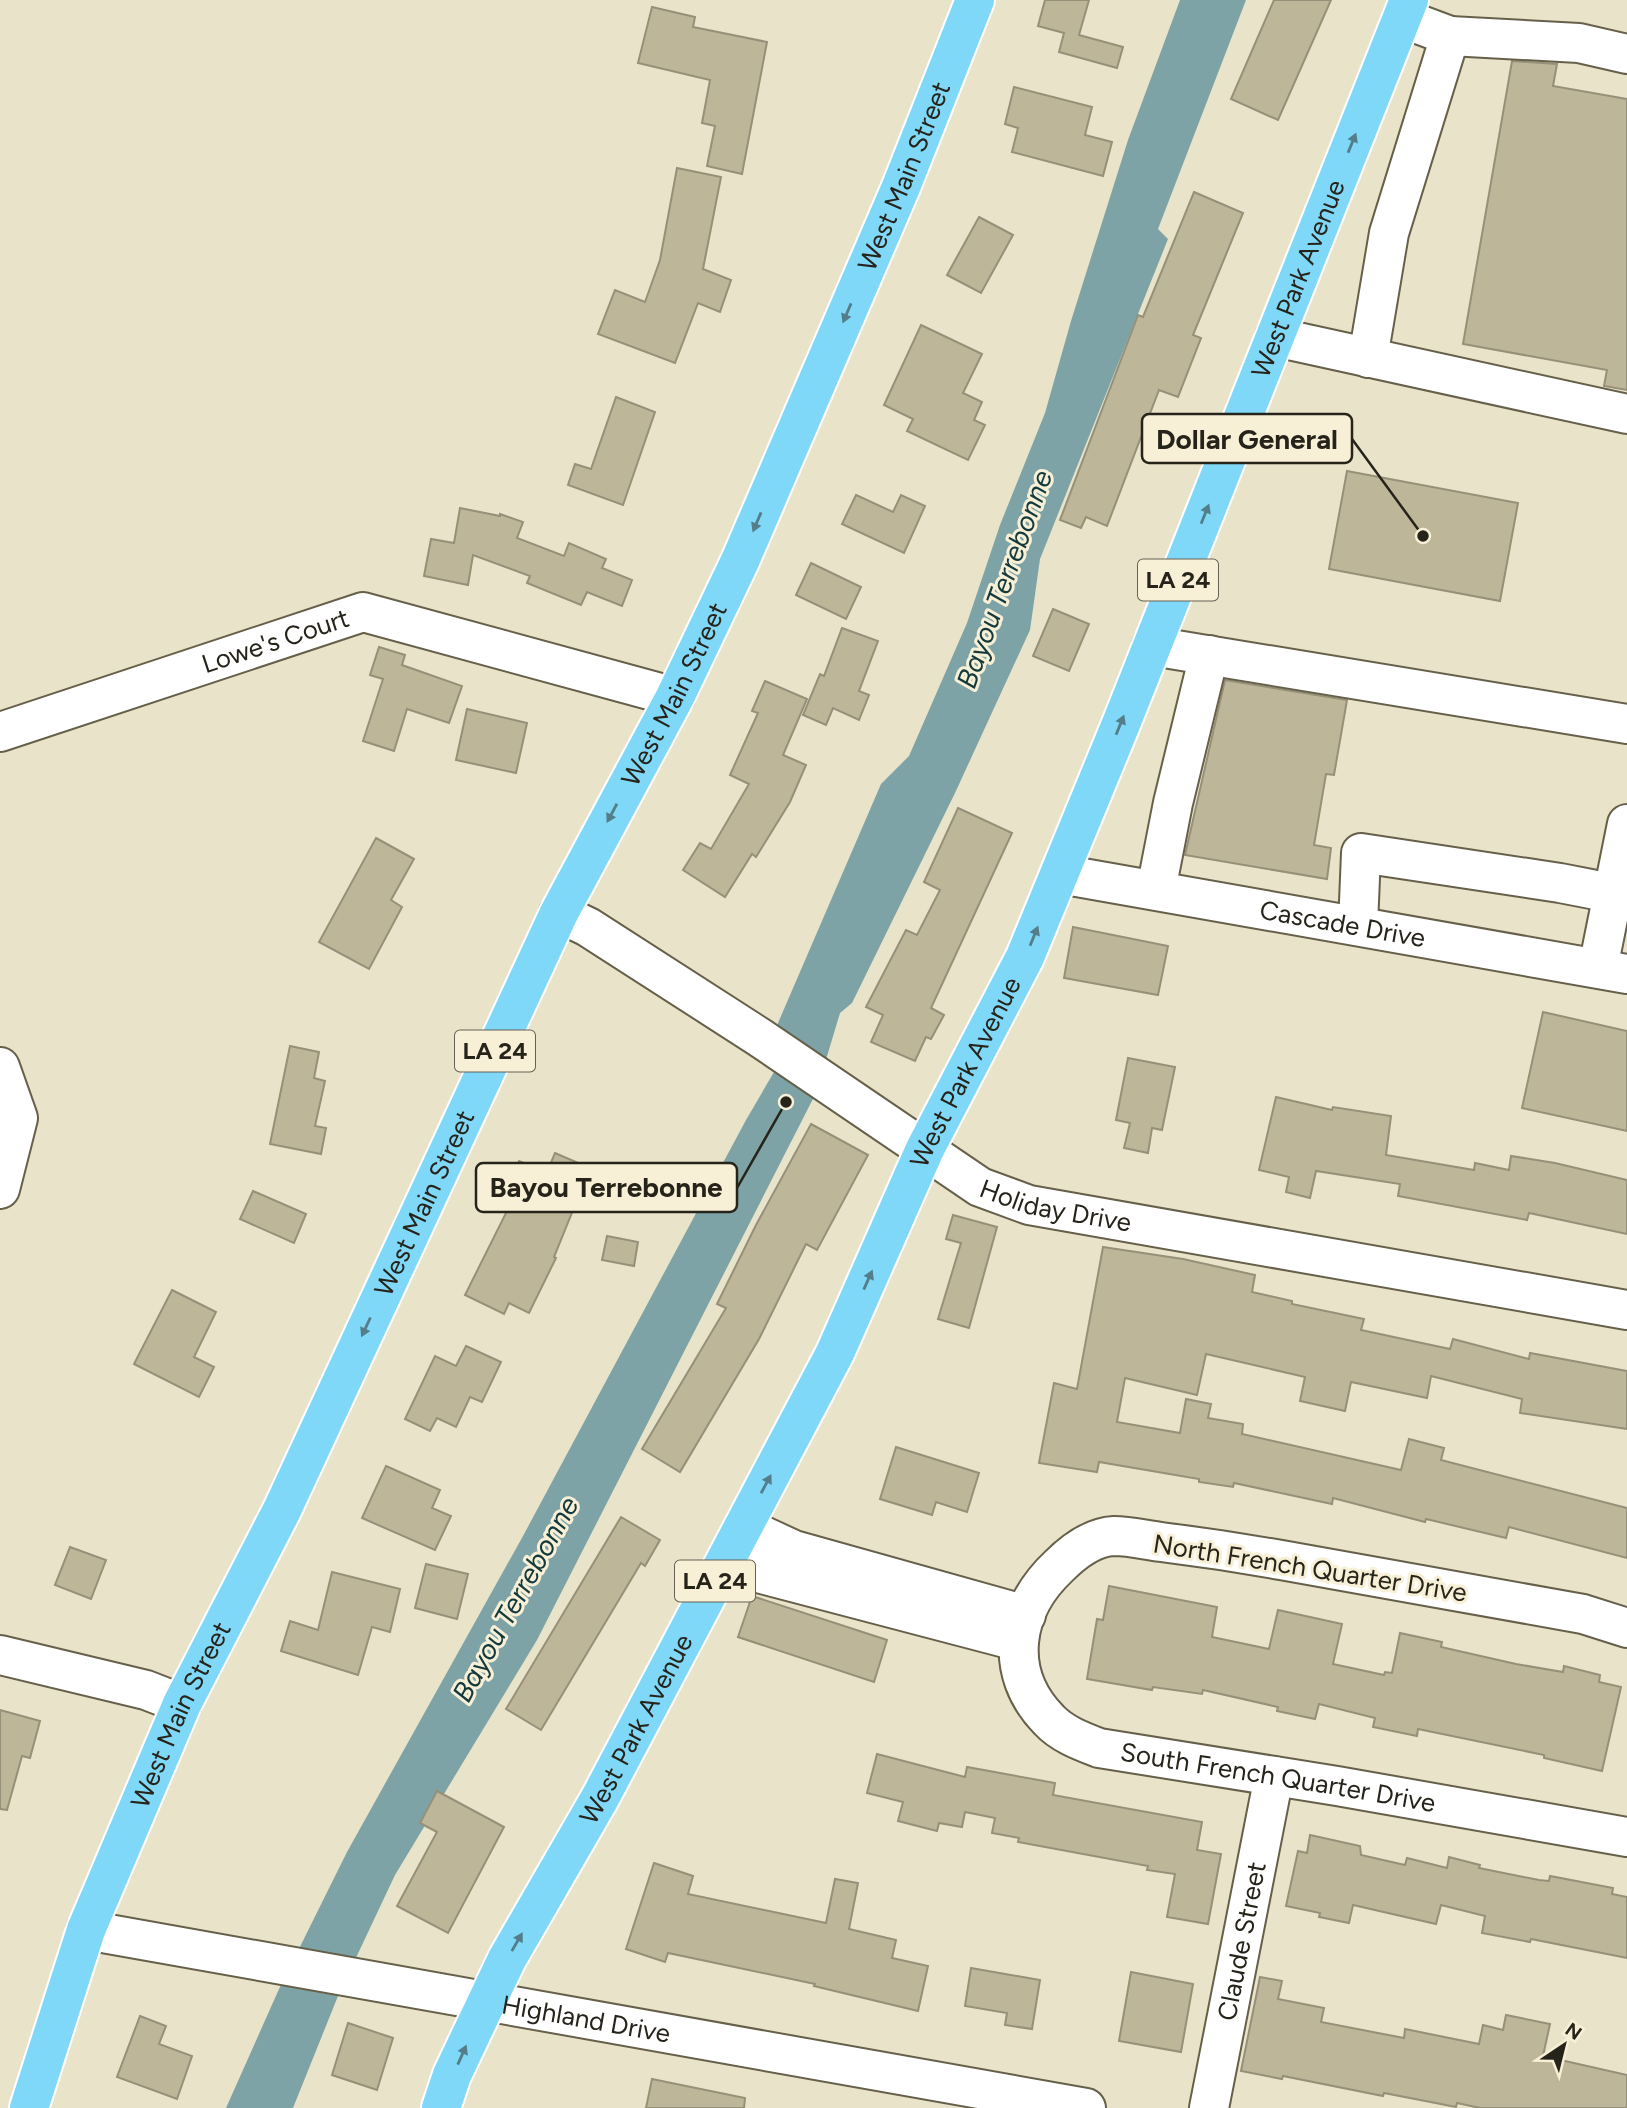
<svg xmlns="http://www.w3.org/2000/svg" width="1627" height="2108" font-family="Figtree,sans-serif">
  <rect width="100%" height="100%" fill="#e9e3ca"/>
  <polygon fill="#7ea3a6" points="1180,0 1246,0 1158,229 1168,239 1040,559 1030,630 955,793 852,1003 840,1013 816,1093 537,1640 395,1875 338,1996 293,2108 226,2108 279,1989 347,1852 523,1536 746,1120 774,1072 778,1023 881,784 909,756 967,623 1000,525 1045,413 1071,321 1128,140"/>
  <g fill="#bdb699" stroke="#969079" stroke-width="2">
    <polygon points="1045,0 1089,0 1079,35 1123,47 1117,68 1059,52 1064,33 1038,26"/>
    <polygon points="1274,0 1331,0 1278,120 1231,99"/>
    <polygon points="652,7 695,17 693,27 767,42 742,174 707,166 715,126 702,123 710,80 638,63"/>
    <polygon points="1512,61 1557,64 1553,86 1627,99 1627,390 1604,386 1607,370 1463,344"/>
    <polygon points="1014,87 1092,107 1085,135 1112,142 1103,176 1012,152 1018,128 1005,124"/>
    <polygon points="677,168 721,177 703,269 731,280 720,312 698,303 675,363 598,334 615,290 645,302 660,260"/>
    <polygon points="1194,192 1243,213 1193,335 1201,338 1178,397 1159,390 1107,526 1086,517 1081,528 1060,520 1138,315 1143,317"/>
    <polygon points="979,217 1013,235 981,293 947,275"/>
    <polygon points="921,325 982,354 963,393 982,402 974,420 985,425 968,460 907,431 913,419 884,405"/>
    <polygon points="616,397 655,412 623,505 568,485 575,464 591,469"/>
    <polygon points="1347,471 1518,503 1500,601 1329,569"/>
    <polygon points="856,495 893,512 901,495 925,506 904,553 842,524"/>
    <polygon points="460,508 500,516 500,514 523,522 517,538 564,556 569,543 606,559 602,568 632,580 622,606 587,592 581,605 527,583 530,576 473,555 468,585 424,576 431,539 454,543"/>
    <polygon points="811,563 861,587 846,619 796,595"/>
    <polygon points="1053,609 1089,624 1069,671 1033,656"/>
    <polygon points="842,628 878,641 859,691 869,695 859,720 833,708 826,725 803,715 820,674 824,676"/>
    <polygon points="379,647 405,655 402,665 462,686 449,723 407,709 394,751 363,741 383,679 370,675"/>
    <polygon points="1225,680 1347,700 1334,775 1326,774 1314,845 1331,848 1327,879 1185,855"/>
    <polygon points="765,681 807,699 783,755 806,765 790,802 756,857 752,854 725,897 683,870 700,843 711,849 749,784 730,775 758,713 752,711"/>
    <polygon points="467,709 527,723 516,773 456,760"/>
    <polygon points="958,808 1012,833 931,1008 944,1015 931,1039 926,1037 915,1061 871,1042 883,1015 866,1007 906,930 917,935 940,890 924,882"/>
    <polygon points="376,838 414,859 391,900 402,907 369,969 319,942"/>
    <polygon points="1073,927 1168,946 1158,995 1064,978"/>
    <polygon points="1543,1012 1627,1031 1627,1131 1522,1108"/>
    <polygon points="290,1046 319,1052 314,1078 325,1081 315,1126 326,1128 321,1154 270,1144"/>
    <polygon points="1128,1058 1175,1067 1162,1130 1152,1128 1148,1153 1124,1148 1130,1123 1116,1120"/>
    <polygon points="1276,1097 1332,1110 1333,1107 1391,1116 1386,1155 1474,1170 1475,1163 1509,1170 1511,1156 1555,1163 1627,1180 1627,1234 1529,1213 1527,1220 1398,1196 1400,1184 1316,1171 1310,1198 1286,1192 1289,1177 1259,1170"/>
    <polygon points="811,1124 868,1155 817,1250 806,1244 759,1339 680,1472 642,1449 726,1308 717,1304 756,1225"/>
    <polygon points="555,1153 590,1168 554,1257 556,1258 529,1313 509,1303 504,1314 465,1295 514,1197 505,1194 519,1161 547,1172"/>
    <polygon points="253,1191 306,1214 294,1243 240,1219"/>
    <polygon points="953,1215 997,1227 969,1328 938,1319 961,1243 946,1239"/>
    <polygon points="607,1236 638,1242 634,1266 602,1260"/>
    <polygon points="1103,1247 1183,1259 1255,1275 1252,1292 1292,1301 1292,1304 1364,1319 1361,1330 1450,1349 1453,1339 1529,1359 1530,1353 1627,1371 1627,1429 1520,1413 1522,1399 1431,1376 1427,1398 1351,1382 1345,1411 1300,1401 1305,1377 1206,1354 1197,1395 1125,1378 1117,1422 1180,1433 1186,1399 1211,1404 1208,1418 1243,1424 1242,1434 1401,1470 1409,1439 1444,1448 1441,1460 1627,1508 1627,1558 1509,1527 1506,1538 1426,1519 1425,1522 1333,1498 1332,1504 1234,1483 1233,1487 1199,1482 1199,1479 1099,1462 1097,1472 1039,1463 1054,1383 1077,1389"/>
    <polygon points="172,1290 216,1312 194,1357 214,1367 199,1397 134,1364"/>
    <polygon points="466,1346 501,1362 482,1402 470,1397 456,1427 437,1418 430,1431 405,1419 435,1356 456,1366"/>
    <polygon points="896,1447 979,1473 967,1512 936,1502 932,1515 880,1499"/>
    <polygon points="386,1466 440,1490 432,1508 451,1516 435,1550 362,1518"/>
    <polygon points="621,1517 660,1540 645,1566 641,1563 541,1730 506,1709"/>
    <polygon points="70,1547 106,1560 91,1599 55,1585"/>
    <polygon points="426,1564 468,1574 457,1619 415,1608"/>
    <polygon points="332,1572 400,1589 390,1632 372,1627 358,1675 281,1651 290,1621 318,1630"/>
    <polygon points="1109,1586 1217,1607 1212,1637 1269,1649 1278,1610 1342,1624 1333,1664 1384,1675 1385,1672 1392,1673 1400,1633 1442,1642 1441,1647 1516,1664 1563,1672 1564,1666 1600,1675 1599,1682 1621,1687 1602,1771 1544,1758 1544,1755 1418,1729 1417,1736 1373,1727 1375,1718 1319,1704 1315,1719 1277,1711 1278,1707 1203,1690 1202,1694 1153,1687 1152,1690 1087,1679 1097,1619 1103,1620"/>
    <polygon points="752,1596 887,1640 874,1682 738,1637"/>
    <polygon points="0,1710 40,1721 30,1758 22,1756 7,1810 0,1809"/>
    <polygon points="877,1754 965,1777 967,1767 1055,1783 1053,1795 1202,1822 1197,1850 1221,1854 1208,1924 1167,1917 1175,1874 1147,1870 1148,1866 1018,1842 1019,1838 992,1833 995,1818 965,1812 962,1827 939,1823 937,1831 898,1821 903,1802 867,1793"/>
    <polygon points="437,1791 504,1827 448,1933 397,1906 437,1832 420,1823"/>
    <polygon points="1310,1835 1360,1846 1361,1855 1405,1865 1407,1858 1447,1868 1449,1857 1480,1865 1479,1868 1539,1880 1549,1881 1550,1876 1613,1888 1612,1894 1627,1897 1627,1958 1531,1939 1530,1942 1482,1933 1485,1916 1441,1905 1436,1924 1353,1905 1349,1923 1319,1917 1320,1913 1286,1906 1298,1851 1307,1853"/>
    <polygon points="654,1863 693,1876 688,1894 826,1923 835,1879 858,1883 849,1929 896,1940 892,1958 928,1966 918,2011 814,1986 815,1984 668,1953 665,1962 626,1949"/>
    <polygon points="971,1968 1040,1980 1032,2029 1005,2025 1007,2013 965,2006"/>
    <polygon points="1131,1972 1193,1984 1181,2052 1119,2041"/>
    <polygon points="1260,1977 1282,1981 1278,1999 1324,2008 1321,2022 1404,2038 1405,2029 1479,2044 1483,2025 1503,2030 1506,2015 1550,2024 1543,2056 1627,2075 1627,2108 1480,2108 1457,2103 1456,2107 1384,2093 1383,2096 1283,2076 1282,2079 1241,2071"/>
    <polygon points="140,2016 166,2026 159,2044 192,2056 177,2099 117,2077"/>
    <polygon points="348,2023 393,2038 377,2090 332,2075"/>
    <polygon points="652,2079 745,2098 744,2108 646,2108"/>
  </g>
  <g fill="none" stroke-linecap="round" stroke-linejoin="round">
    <defs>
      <g id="minor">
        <polyline points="1450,36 1579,43 1627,54"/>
        <polyline points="1275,337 1627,414"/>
        <polyline points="1368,358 1389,233 1450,36 1402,18"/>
        <polyline points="1152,646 1627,724"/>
        <path id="s1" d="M0 732 363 612 675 697"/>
        <path id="s2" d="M1060 874 1627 974"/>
        <polyline points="1156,890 1173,803 1209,655"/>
        <path id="s3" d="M559 913 588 927 759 1037 980 1187 1029 1205 1627 1310"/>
        <polyline points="1358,926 1361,853 1560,883 1627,896"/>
        <polyline points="1598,968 1627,824"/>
        <polyline points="0,1067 18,1118 0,1189"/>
        <polyline points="744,1527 794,1550 1026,1615"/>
        <polyline points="724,1564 1017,1641"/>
        <path id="s4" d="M1627 1628 1583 1614C1482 1596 1382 1578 1281 1560 1241 1553 1201 1547 1161 1542 1146 1540 1129 1536 1114 1536 1093 1537 1073 1552 1059 1566 1013 1609 1002 1672 1049 1720 1062 1734 1081 1741 1099 1748L1337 1786 1627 1837"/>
        <polyline points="0,1655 146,1690 182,1704"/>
        <path id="s5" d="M86 1930 1086 2108"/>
        <path id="s6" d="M1209 2108 1274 1776"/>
      </g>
      <g id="major">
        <path id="s7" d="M29 2108 86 1930 182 1704 282 1510 559 913 675 697 740 561 901 187 975 0"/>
        <path id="s8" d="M441 2108 452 2075 507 1959 600 1798 835 1353 925 1149 1025 957 1121 724 1409 0"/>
      </g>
    </defs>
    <use href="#minor" stroke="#66604a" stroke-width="42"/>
    <use href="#major" stroke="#fff" stroke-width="42"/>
    <use href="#minor" stroke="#fff" stroke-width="38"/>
    <use href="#major" stroke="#80d8f8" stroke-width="38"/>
  </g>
  <defs><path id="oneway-solid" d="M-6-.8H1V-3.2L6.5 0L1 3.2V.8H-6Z" transform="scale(1.75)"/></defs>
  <g fill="#537e89">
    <use href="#oneway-solid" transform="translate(1352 143) rotate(-68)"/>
    <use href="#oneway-solid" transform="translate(847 313) rotate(113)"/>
    <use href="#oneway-solid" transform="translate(1205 514) rotate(-68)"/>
    <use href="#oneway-solid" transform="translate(757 522) rotate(113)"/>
    <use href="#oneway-solid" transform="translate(1120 725) rotate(-68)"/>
    <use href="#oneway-solid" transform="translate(612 813) rotate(118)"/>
    <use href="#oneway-solid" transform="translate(1034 936) rotate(-68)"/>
    <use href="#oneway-solid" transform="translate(868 1280) rotate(-66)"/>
    <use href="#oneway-solid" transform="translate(366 1327) rotate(115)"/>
    <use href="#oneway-solid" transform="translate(766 1484) rotate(-62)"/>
    <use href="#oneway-solid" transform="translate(517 1942) rotate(-60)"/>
    <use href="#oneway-solid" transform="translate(462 2055) rotate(-66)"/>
  </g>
  <g text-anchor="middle" stroke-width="6" stroke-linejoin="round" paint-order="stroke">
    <g fill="#f7f0d7" stroke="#656053" stroke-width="2">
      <rect x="1138" y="559.5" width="80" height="41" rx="5"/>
      <rect x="455" y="1030.5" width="80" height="41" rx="5"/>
      <rect x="675" y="1560.5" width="80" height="41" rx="5"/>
    </g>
    <g font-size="24" font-weight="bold" fill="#26231a">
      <text x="1178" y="588">LA 24</text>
      <text x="495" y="1059">LA 24</text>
      <text x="715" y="1589">LA 24</text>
    </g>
    <g font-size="26" fill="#26231a" stroke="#f7f0d7">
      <text dy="9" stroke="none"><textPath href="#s7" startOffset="2123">West Main Street</textPath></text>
      <text dy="9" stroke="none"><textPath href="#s8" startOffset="2023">West Park Avenue</textPath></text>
      <text dy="9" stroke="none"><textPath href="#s1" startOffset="290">Lowe's Court</textPath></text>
      <text dy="9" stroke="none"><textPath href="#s7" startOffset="1556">West Main Street</textPath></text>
      <text dy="9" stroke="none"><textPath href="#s2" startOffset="287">Cascade Drive</textPath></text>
      <text dy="9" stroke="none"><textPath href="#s8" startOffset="1162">West Park Avenue</textPath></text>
      <text dy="9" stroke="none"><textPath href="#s7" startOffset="989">West Main Street</textPath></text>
      <text dy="9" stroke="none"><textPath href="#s3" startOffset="581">Holiday Drive</textPath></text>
      <text transform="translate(1310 1568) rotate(9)" y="9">North French Quarter Drive</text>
      <text dy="9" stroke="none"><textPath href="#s7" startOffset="422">West Main Street</textPath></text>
      <text dy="9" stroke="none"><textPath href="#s8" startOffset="427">West Park Avenue</textPath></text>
      <text dy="9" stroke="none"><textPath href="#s4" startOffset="999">South French Quarter Drive</textPath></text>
      <text dy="9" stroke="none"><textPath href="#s6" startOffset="170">Claude Street</textPath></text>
      <text dy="9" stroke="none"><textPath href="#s5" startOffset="508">Highland Drive</textPath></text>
    </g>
    <g font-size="28" font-style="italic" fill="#13393c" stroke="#f7f0d7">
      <text transform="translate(1004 579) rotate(-70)" y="10">Bayou Terrebonne</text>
      <text transform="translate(515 1599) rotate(-61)" y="10">Bayou Terrebonne</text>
    </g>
  </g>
  <path fill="none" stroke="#26231a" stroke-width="2.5" d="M1423 536L1352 439M786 1102L737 1188"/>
  <g fill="#26231a" stroke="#f7f0d7" stroke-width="2.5">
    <circle cx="1423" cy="536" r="7"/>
    <circle cx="786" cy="1102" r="7"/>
  </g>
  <g fill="#f7f0d7" stroke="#26231a" stroke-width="2.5">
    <rect x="1142" y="414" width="210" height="49" rx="7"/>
    <rect x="476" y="1163" width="261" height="49" rx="7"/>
  </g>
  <g font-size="28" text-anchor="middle" font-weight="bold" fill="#26231a">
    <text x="1247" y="449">Dollar General</text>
    <text x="606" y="1197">Bayou Terrebonne</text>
  </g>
  <g transform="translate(1564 2045) rotate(35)" stroke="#f7f0d7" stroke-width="5" paint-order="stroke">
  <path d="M0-5L12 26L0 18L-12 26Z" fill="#26231a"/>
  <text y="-10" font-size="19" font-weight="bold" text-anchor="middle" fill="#26231a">N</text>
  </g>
</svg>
